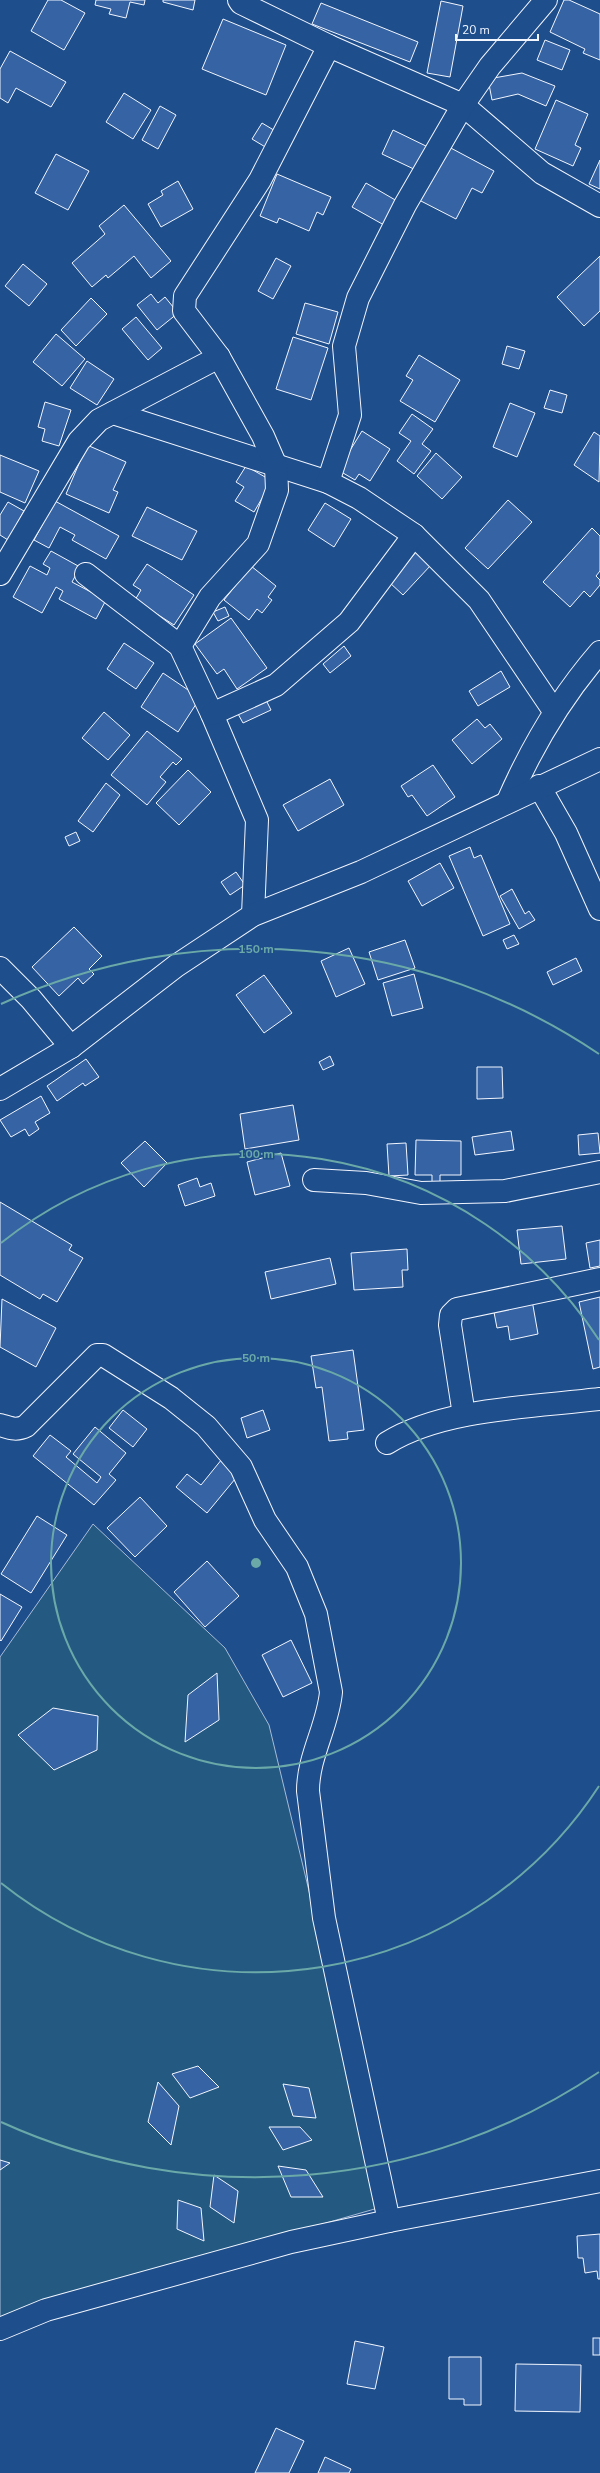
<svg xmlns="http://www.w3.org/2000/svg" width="600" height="2473" font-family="'Nunito Sans',sans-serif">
  <rect width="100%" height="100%" fill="#1f4e8c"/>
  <polygon fill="#245a82" stroke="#a8bbd7" points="93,1524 225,1648 269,1725 385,2206 0,2317 0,1657"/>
  <g fill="#3563a3" stroke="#f2f6ff">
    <polygon points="48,0 61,0 85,13 64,50 31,31"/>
    <polygon points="96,0 145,0 144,5 130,2 126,18 109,14 111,9 95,5"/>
    <polygon points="163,0 195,0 193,10 163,2"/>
    <polygon points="564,0 569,0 600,14 600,60 583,53 585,49 550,32"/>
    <polygon points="441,1 463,6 450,77 427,73"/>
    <polygon points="321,3 418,42 410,62 312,24"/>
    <polygon points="223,19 286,45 266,95 202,69"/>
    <polygon points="545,40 570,50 562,70 537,60"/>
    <polygon points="10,51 66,82 51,107 16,88 8,103 0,98 0,69"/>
    <polygon points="522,73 555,86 546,106 518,94 492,100 488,79"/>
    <polygon points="124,93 151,110 133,139 106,122"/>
    <polygon points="556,100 588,114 575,145 581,148 573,166 535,149"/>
    <polygon points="160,106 176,115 158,149 142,140"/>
    <polygon points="262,123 277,132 267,148 252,139"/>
    <polygon points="393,130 430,148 418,171 382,154"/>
    <polygon points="447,146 494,171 482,193 472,188 456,219 419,200"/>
    <polygon points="56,154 89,171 68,210 35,193"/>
    <polygon points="600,160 600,189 589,184"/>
    <polygon points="277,174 331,197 323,215 317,212 309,231 279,218 277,223 260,216"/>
    <polygon points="178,181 193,209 161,227 148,204 163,195 161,191"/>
    <polygon points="366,183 397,201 384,225 352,207"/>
    <polygon points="124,205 171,261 151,278 134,256 108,278 106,275 92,287 72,263 105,234 99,226"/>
    <polygon points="600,256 600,311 584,326 557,297"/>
    <polygon points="276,258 291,266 273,299 258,291"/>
    <polygon points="23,264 47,284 29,306 5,286"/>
    <polygon points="151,294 158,303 165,297 178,313 157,330 137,305"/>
    <polygon points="91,298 107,314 76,346 61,330"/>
    <polygon points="305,303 338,312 329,344 296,334"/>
    <polygon points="136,317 162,348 148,360 122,329"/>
    <polygon points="56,334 85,359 62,386 33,362"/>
    <polygon points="293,337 328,348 311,400 276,389"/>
    <polygon points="507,346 525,351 519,369 502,364"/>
    <polygon points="419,355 460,380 435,422 400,401 413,380 406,376"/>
    <polygon points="87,361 114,379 97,405 70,388"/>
    <polygon points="550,390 567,395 562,413 544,408"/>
    <polygon points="45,402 71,410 59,446 42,441 45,429 38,427"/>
    <polygon points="510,403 535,413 517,457 493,447"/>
    <polygon points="412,414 433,429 422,444 431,451 414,474 397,461 411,441 399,433"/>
    <polygon points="362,431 390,449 370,481 359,474 355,480 338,470"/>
    <polygon points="594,432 600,436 599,482 574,465"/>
    <polygon points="87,445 126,462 113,490 118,492 109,513 66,494"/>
    <polygon points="436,453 462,477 442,499 417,476"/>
    <polygon points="0,455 39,471 25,503 0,492"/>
    <polygon points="246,466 272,481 254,512 235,501 244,487 236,482"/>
    <polygon points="508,500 532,522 488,569 465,548"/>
    <polygon points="55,501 119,536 106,559 72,540 75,535 60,527 49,548 34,540"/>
    <polygon points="8,502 24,511 8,540 0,535 0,515"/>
    <polygon points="325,503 351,519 334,547 308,530"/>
    <polygon points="147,507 197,531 182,560 132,536"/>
    <polygon points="592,528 600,536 600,571 596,576 600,580 600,585 590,597 584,591 570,607 543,582"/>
    <polygon points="51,551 80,567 72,582 106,600 96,619 59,599 63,591 56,587 42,613 13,597 30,566 47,575 50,568 43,564"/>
    <polygon points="417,551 431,565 403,595 389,582"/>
    <polygon points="147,564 194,595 174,625 135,600 141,590 133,585"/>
    <polygon points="251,566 276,586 268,597 272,600 262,613 257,609 249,620 224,600"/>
    <polygon points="225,607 229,616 218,621 213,612"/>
    <polygon points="231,618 267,668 237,689 224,669 217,674 195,644"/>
    <polygon points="124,643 154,663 136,689 107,669"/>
    <polygon points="344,646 351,656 330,673 323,664"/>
    <polygon points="501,671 510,687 478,706 469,691"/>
    <polygon points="163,673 200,698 178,732 141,707"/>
    <polygon points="265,698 271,710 243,723 237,712"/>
    <polygon points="104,712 130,735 108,760 82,738"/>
    <polygon points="477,719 485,728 490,724 502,739 472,764 452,740"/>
    <polygon points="147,731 182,759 176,765 173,762 160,777 166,782 147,805 111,775"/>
    <polygon points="433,765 455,797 427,816 412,795 408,797 401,786"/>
    <polygon points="188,770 211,792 179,825 156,803"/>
    <polygon points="330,779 344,805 298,831 283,805"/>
    <polygon points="106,783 120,795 93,832 78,821"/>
    <polygon points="76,832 80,841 69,846 65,837"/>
    <polygon points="470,847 474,858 481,855 510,924 483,936 449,856"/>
    <polygon points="440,863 454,888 422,906 408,881"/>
    <polygon points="236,872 245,885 230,895 221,882"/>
    <polygon points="512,889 525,914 529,911 535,920 519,929 500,896"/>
    <polygon points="74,927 102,956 89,969 94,974 83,984 78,978 59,996 32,967"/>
    <polygon points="514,935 519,944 507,949 503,940"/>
    <polygon points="405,940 415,968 378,980 369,952"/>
    <polygon points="349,948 365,984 336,997 321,961"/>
    <polygon points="576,958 582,971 553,985 547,972"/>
    <polygon points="414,974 423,1008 392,1016 383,983"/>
    <polygon points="264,975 292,1013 264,1033 236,995"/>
    <polygon points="330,1056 334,1065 323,1070 319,1062"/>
    <polygon points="86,1059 99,1077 85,1086 83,1083 57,1101 47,1086"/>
    <polygon points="477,1067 502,1067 503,1098 477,1099"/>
    <polygon points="41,1096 50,1113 35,1122 39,1129 29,1136 25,1129 11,1137 0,1120"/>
    <polygon points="293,1105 299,1140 245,1149 240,1114"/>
    <polygon points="511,1131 514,1150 475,1155 472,1137"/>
    <polygon points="598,1133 600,1153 579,1155 578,1135"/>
    <polygon points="416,1140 461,1141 461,1175 440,1175 440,1183 432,1183 432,1175 415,1175"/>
    <polygon points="145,1141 167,1163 144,1187 121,1163"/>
    <polygon points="406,1143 408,1175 389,1176 387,1144"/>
    <polygon points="281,1153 290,1186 255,1195 247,1162"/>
    <polygon points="197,1178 200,1187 211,1183 215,1196 185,1206 178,1185"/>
    <polygon points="0,1202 72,1245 69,1250 83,1258 57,1302 43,1294 40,1299 0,1275"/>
    <polygon points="562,1226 566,1259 521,1264 517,1230"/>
    <polygon points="600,1240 600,1266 590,1268 586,1243"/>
    <polygon points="407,1249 408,1270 402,1270 403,1287 354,1290 351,1253"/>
    <polygon points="330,1258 336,1284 271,1299 265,1272"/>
    <polygon points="600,1297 600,1367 593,1369 579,1302"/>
    <polygon points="2,1299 56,1328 36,1367 0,1347"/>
    <polygon points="532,1300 538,1334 510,1340 508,1326 497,1328 493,1307"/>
    <polygon points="353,1350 364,1430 347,1432 348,1439 329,1441 322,1387 316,1388 311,1356"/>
    <polygon points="123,1410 147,1429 133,1447 109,1428"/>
    <polygon points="263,1410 270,1430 247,1438 241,1418"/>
    <polygon points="95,1427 126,1453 109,1474 116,1480 94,1505 33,1456 50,1435 71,1451 66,1457 97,1483 101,1477 73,1454"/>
    <polygon points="222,1459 240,1473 207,1513 176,1487 187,1474 201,1485"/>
    <polygon points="140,1497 167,1526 135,1557 107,1528"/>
    <polygon points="37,1516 67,1535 31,1593 1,1574"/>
    <polygon points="207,1561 239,1596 205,1627 174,1592"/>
    <polygon points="0,1594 22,1607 1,1641 0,1640"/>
    <polygon points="291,1640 312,1683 283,1697 262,1655"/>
    <polygon points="217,1673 219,1720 185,1742 188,1695"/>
    <polygon points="53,1708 98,1716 97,1750 54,1770 18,1735"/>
    <polygon points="198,2066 219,2087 190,2098 172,2074"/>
    <polygon points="158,2082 179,2106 171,2145 148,2122"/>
    <polygon points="283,2084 309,2088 316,2118 293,2116"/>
    <polygon points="269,2127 300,2127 312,2140 283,2150"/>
    <polygon points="0,2160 10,2163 0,2170"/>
    <polygon points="278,2166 306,2170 323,2197 291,2197"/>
    <polygon points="214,2175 238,2191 234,2223 210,2207"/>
    <polygon points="178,2200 201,2208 204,2241 177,2229"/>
    <polygon points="600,2234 600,2279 598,2279 597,2271 585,2273 583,2258 578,2258 577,2236"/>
    <rect x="593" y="2338" width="7" height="17"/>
    <polygon points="355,2341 384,2347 375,2389 347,2384"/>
    <polygon points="449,2357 481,2357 481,2405 464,2405 464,2399 449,2399"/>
    <polygon points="516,2364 581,2365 580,2412 515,2411"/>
    <polygon points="276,2428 304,2441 289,2473 255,2473"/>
    <polygon points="325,2457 351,2469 349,2473 318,2473"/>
  </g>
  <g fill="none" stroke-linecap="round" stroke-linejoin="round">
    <defs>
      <g id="street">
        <polyline points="239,0 241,3 329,46 463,105 542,173 600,206"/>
        <polyline points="113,413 328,482 359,498 414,535 479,600 554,711"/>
        <polyline points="328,482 350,415 344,346 358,298 405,205 463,105 490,66 546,0"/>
        <polyline points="0,574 79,441 99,420 219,357"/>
        <polyline points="86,574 180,646 212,714 257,820 253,915"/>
        <polyline points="180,646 210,597 258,544 277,490 276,466 263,436 219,357 184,311 185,296 260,180 329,46"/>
        <polyline points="212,714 276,685 349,622 414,535"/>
        <polyline points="539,786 566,833 600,909"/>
        <path d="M508 801C532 746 561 697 600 652"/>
        <polyline points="0,968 31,999 71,1047"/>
        <polyline points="0,1089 71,1047 176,966 253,915 361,872 600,759"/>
        <polyline points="314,1180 366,1183 421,1193 505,1191 600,1172"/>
        <polyline points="464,1415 450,1325 451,1315 457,1309 600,1279"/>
        <path d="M0 1425C10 1428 16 1431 26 1426L97 1355H103L171 1398 206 1426 241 1467 265 1520 297 1567 316 1614 331 1692C328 1726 308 1756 308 1791L324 1918 389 2221"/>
        <path d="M387 1443C443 1408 535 1407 600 1399"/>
        <polyline points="0,2329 46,2310 291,2242 389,2221 600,2181"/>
      </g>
    </defs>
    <use href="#street" stroke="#f2f6ff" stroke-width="24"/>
    <use href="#street" stroke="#1f4e8c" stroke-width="22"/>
  </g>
  <g fill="none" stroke="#6aa9a8" stroke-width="2">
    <circle cx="256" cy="1563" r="205"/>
    <path d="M599 1786A409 409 0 0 1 1 1883M1 1243A409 409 0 0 1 599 1340"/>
    <path d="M599 2072A614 614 0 0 1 1 2122M1 1004A614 614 0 0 1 599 1054"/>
  </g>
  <circle cx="256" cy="1563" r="6" fill="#6aa9a8" stroke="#1f4e8c" stroke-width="2"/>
  <g font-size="12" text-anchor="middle" font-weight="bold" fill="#6aa9a8" stroke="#1f4e8c" stroke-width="3" stroke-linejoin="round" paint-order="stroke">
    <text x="256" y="953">150 m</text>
    <text x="256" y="1158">100 m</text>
    <text x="256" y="1362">50 m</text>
  </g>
  <path d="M456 34v6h82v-6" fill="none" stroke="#f2f6ff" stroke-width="2"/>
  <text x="462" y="34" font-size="12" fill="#f2f6ff" stroke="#1f4e8c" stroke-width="3" paint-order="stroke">20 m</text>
</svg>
